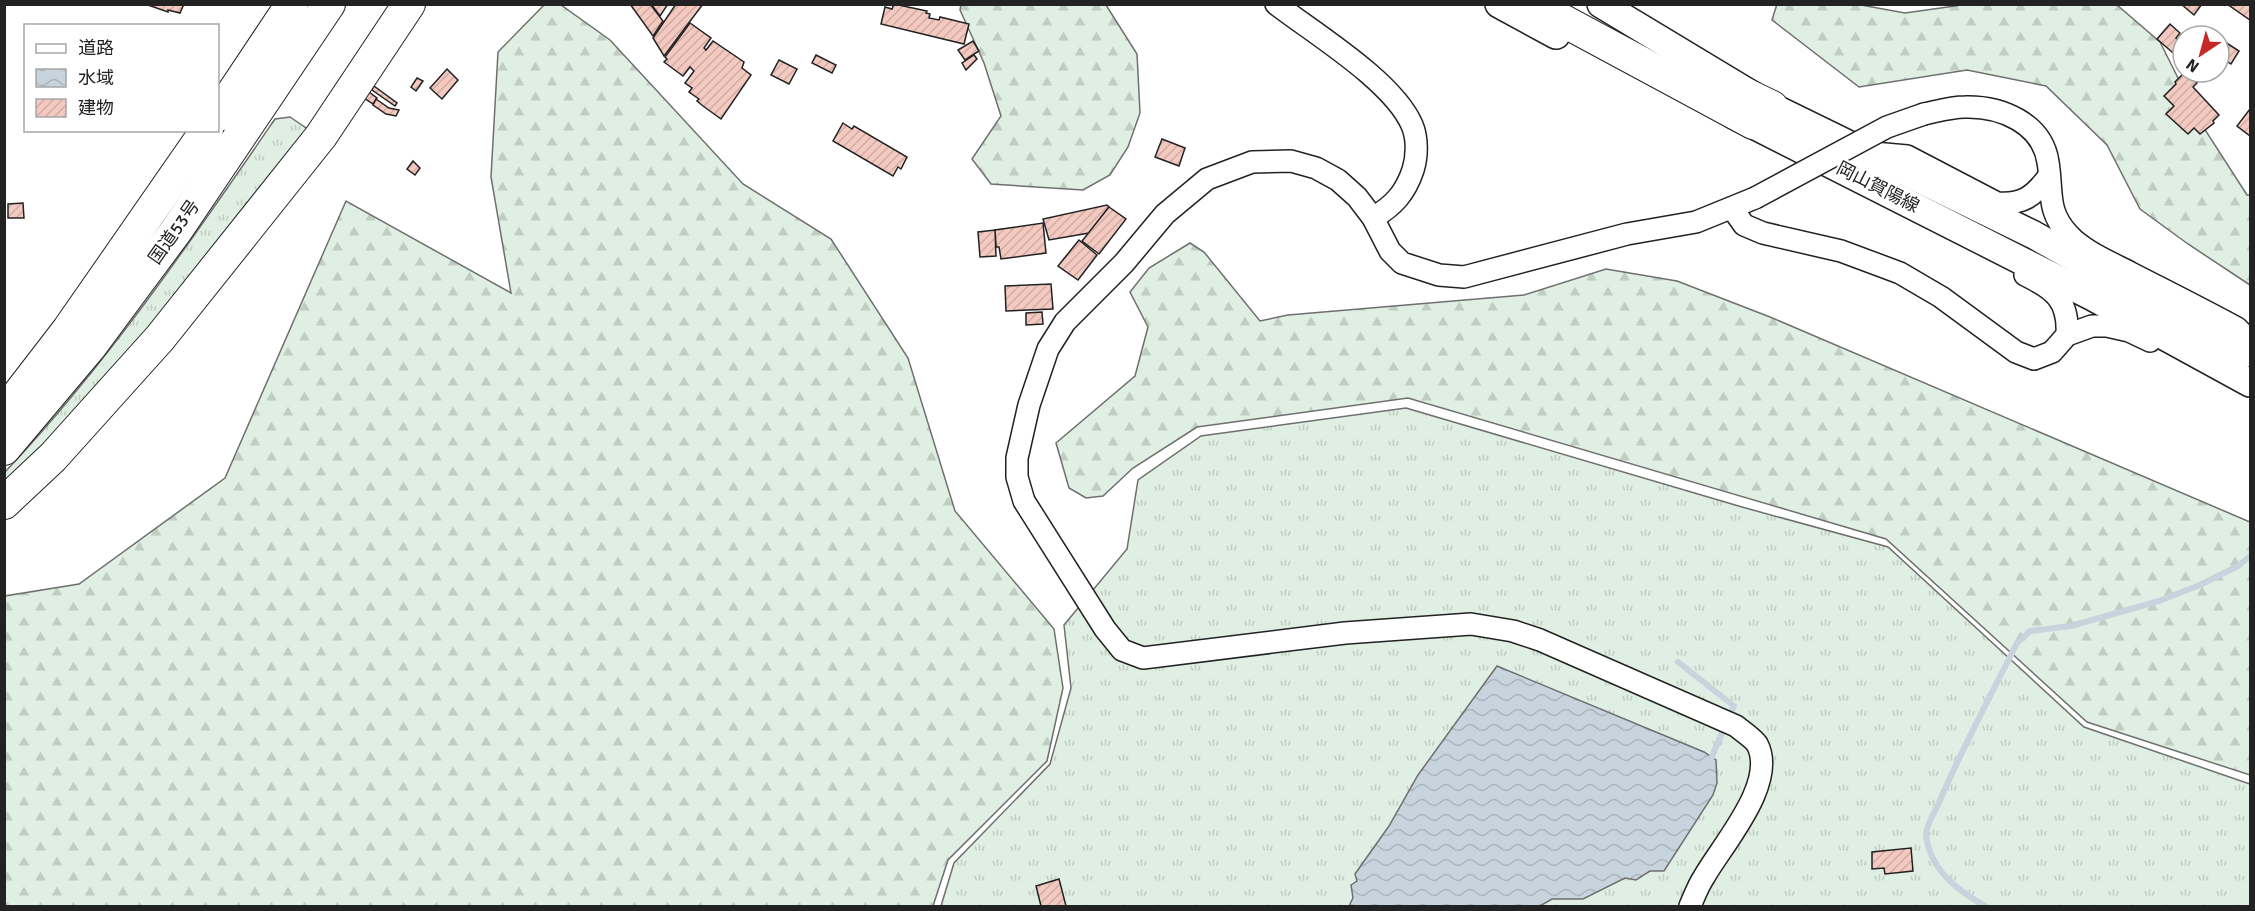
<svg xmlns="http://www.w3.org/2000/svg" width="2255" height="911" font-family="Signika,'Noto Sans JP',sans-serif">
  <defs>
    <pattern id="grass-tufts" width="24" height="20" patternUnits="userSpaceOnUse" patternTransform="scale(1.5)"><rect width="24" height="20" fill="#e0efe3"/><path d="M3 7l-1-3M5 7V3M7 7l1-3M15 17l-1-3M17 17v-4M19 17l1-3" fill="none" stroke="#c0cdc2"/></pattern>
    <pattern id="forest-firs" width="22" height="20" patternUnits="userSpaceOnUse" patternTransform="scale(1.5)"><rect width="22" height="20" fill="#e0efe3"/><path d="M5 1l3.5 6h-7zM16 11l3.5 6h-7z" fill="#c0cdc2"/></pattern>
    <pattern id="water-waves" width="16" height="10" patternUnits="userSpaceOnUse" patternTransform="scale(1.5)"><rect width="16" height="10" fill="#c7d3dd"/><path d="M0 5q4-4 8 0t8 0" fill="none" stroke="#abb5bd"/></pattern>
    <pattern id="building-hatch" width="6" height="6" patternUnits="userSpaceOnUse" patternTransform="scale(1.5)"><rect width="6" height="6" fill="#f3c9c0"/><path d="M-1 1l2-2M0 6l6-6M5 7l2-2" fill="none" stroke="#d0aca5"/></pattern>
  </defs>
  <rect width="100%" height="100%" fill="#fff"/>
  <g fill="url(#grass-tufts)" stroke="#6f6f6f" stroke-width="1.5">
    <path d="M290 117 309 130 153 330 5 486V472C107 364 191 241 275 119Z"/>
    <polygon points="1406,408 1742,507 1888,547 2084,727 2250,784 2250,906 941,906 954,863 1050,764 1071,688 1064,625 1127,549 1138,480 1201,436"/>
  </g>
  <g fill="url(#forest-firs)" stroke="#6f6f6f" stroke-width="1.5">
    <polygon points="545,4 561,5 610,40 743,184 831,239 908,358 955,511 1054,629 1063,688 1047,761 948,860 933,906 5,906 5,596 79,584 225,478 346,201 511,293 491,177 498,52"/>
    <polygon points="961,4 1106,5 1137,54 1140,113 1128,147 1110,175 1083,190 991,184 972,159 1001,116 984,63 960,10"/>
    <polygon points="1777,4 1861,5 1905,13 1969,4 2117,5 2160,42 2200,122 2247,195 2250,195 2250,285 2188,244 2140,209 2107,145 2046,86 1967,70 1859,87 1772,20"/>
    <polygon points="1190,243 1204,252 1260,321 1288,315 1524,295 1606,269 1677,281 1770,317 2250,522 2250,775 2087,722 1886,539 1408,398 1197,427 1133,468 1103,496 1086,498 1069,488 1056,443 1135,376 1148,327 1130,292 1149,268"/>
  </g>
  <polygon fill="url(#water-waves)" stroke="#6f6f6f" stroke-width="1.5" points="1497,666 1704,752 1716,760 1717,783 1713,795 1664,871 1650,871 1636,880 1625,878 1583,899 1552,899 1540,906 1349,906 1353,898 1351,885 1357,881 1355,874 1389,826 1418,775"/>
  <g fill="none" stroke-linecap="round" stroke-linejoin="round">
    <g stroke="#c7d3dd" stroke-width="6">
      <polyline points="1678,662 1734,706 1732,710"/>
      <polyline points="1709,764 1723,730"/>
      <path d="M1985 906C1957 890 1930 870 1926 835 1926 826 1934 813 1938 805 1961 750 1990 697 2017 643L2030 631 2071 626 2159 601 2200 585 2238 566 2250 556"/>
    </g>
  </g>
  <g fill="url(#building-hatch)" stroke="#222" stroke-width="1.5">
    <polygon points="184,4 180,13 168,10 168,12 145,4"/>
    <polygon points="630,4 650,4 663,21 653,36"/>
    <polygon points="651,4 668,4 660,16"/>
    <polygon points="676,4 703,4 664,56 653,38"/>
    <polygon points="894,4 927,11 926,13 930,14 929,18 939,20 940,17 969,24 964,44 881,24 885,7 892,9"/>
    <polygon points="2181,4 2202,4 2194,15"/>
    <polygon points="2227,4 2250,4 2250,20"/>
    <polygon points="690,23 711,38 704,48 706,50 713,41 744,62 742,68 751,75 721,119 703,106 697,101 699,99 689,92 692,88 685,83 694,71 690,67 683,76 664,62 667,59 665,57"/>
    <polygon points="2170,24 2180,33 2176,38 2183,43 2183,55 2180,59 2157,39"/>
    <polygon points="2219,38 2239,51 2231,64 2219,56"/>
    <polygon points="973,41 979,51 965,60 958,50"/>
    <polygon points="816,55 836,65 832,73 812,63"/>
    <polygon points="974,55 977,59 966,70 962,63"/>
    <polygon points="779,60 797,69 789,84 771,75"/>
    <polygon points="447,69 458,80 442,99 430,88"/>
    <polygon points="2185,72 2197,83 2193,87 2219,115 2213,121 2214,123 2200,134 2194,128 2188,134 2166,114 2174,106 2164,96 2176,84 2175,82"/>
    <polygon points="417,78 423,81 416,91 411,87"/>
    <polygon points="374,86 397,103 395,106 372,90"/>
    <polygon points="369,92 377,98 373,104 364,98"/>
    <polygon points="376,99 389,108 399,110 396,116 386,114 373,105"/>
    <polygon points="2250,109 2250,136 2237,126"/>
    <polygon points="843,123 852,129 854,126 907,157 901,169 898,167 893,176 833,141"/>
    <polygon points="1162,139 1185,148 1179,166 1155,157"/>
    <polygon points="413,161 420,168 415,175 407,169"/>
    <polygon points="23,203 24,218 8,218 8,204"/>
    <polygon points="1107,205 1109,207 1089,233 1049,240 1043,219"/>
    <polygon points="1109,207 1126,219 1099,254 1082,241"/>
    <polygon points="1043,223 1046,253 1001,259 999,247 996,247 995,230"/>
    <polygon points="995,230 996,256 980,257 978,232"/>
    <polygon points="1079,240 1097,255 1078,280 1058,266"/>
    <polygon points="1051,284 1053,309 1006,311 1005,286"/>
    <polygon points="1042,312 1043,324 1026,325 1026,313"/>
    <polygon points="1911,848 1913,871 1885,874 1884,868 1872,869 1872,852"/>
    <polygon points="1059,879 1066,906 1041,906 1036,886"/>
  </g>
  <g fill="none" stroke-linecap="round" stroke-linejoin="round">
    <defs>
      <g id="minor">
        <path d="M1276 4C1315 34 1393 81 1412 125 1418 139 1417 157 1413 170 1405 194 1393 206 1373 218"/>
        <path d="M1924 114C1938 111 1951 107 1965 107 2001 106 2042 123 2048 162 2053 192 2046 211 2069 235 2083 251 2112 263 2131 273 2166 291 2202 309 2237 328L2250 341"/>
        <path d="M1874 153 1907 156 1997 203C2023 205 2034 196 2049 176"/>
        <polyline points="1732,208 1744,225 1763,233 1841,251 1900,273 1941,297 2016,352 2034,359 2052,352 2067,335 2092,326 2107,326 2129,331 2150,341"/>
        <path d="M2025 275C2054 289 2069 300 2067 335"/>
        <path d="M1690 906C1694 897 1698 886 1704 877 1722 845 1778 783 1757 744 1753 738 1742 731 1736 726L1540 640 1513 631 1471 624 1345 633 1143 658 1122 650 1105 629 1024 501 1017 477V458L1029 405 1048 349 1065 322 1124 263 1165 214 1207 179 1252 162 1291 161 1316 168 1338 180 1357 197 1373 218 1390 251 1402 263 1439 275 1464 277 1627 234 1696 222 1755 198"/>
      </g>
      <g id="major">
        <polyline points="1499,4 1556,35"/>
        <polyline points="1601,4 1772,107 2034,235 2094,269 2250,353"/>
        <polyline points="1734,115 2091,296 2250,383"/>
      </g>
      <g id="highway">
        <polyline points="1532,4 1753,123"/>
        <polyline points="1706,75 1772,107"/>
        <polyline points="218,115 292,4"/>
        <polyline points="4,413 68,330 207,130"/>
        <polyline points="4,449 90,347 176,231 329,4"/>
        <polyline points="4,503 53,457 160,338 321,136 409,4"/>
      </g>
    </defs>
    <use href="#minor" stroke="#222" stroke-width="24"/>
    <use href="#major" stroke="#222" stroke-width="30"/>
    <use href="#highway" stroke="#222" stroke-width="34"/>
    <use href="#minor" stroke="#fff" stroke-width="21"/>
    <use href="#major" stroke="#fff" stroke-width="27"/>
    <use href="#highway" stroke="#fff" stroke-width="32"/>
    <defs>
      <polyline id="minor-bridge" points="1755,198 1887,127 1924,114"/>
    </defs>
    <use href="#minor-bridge" stroke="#222" stroke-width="24" stroke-linecap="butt"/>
    <use href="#minor-bridge" stroke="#fff" stroke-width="21"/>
  </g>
  <g text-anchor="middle" stroke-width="4.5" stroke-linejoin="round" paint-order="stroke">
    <g font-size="18" fill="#222" stroke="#fff">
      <text transform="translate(1878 187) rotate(27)" y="6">岡山賀陽線</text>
      <text transform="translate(174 232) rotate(-55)" y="6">国道53号</text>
    </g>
  </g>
  <rect width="2255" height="911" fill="none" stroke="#222222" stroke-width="12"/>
  <rect x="24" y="24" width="195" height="108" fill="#ffffff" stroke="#a7a7a7" stroke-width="1.5"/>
  <rect x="36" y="44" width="30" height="9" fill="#ffffff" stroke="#a7a7a7" stroke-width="1.5"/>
  <text x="78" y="54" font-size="18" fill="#222222">道路</text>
  <rect x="36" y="69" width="30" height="18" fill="url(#water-waves)" stroke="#a7a7a7" stroke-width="1.5"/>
  <text x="78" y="84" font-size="18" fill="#222222">水域</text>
  <rect x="36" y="99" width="30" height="18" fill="url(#building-hatch)" stroke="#a7a7a7" stroke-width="1.5"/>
  <text x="78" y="114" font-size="18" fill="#222222">建物</text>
  <g transform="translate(2201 54) rotate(216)"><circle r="28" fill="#ffffff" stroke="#a7a7a7" stroke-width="1.5"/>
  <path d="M0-4.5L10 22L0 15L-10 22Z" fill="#c62828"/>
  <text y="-9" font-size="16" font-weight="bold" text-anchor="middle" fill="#222222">N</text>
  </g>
</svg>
